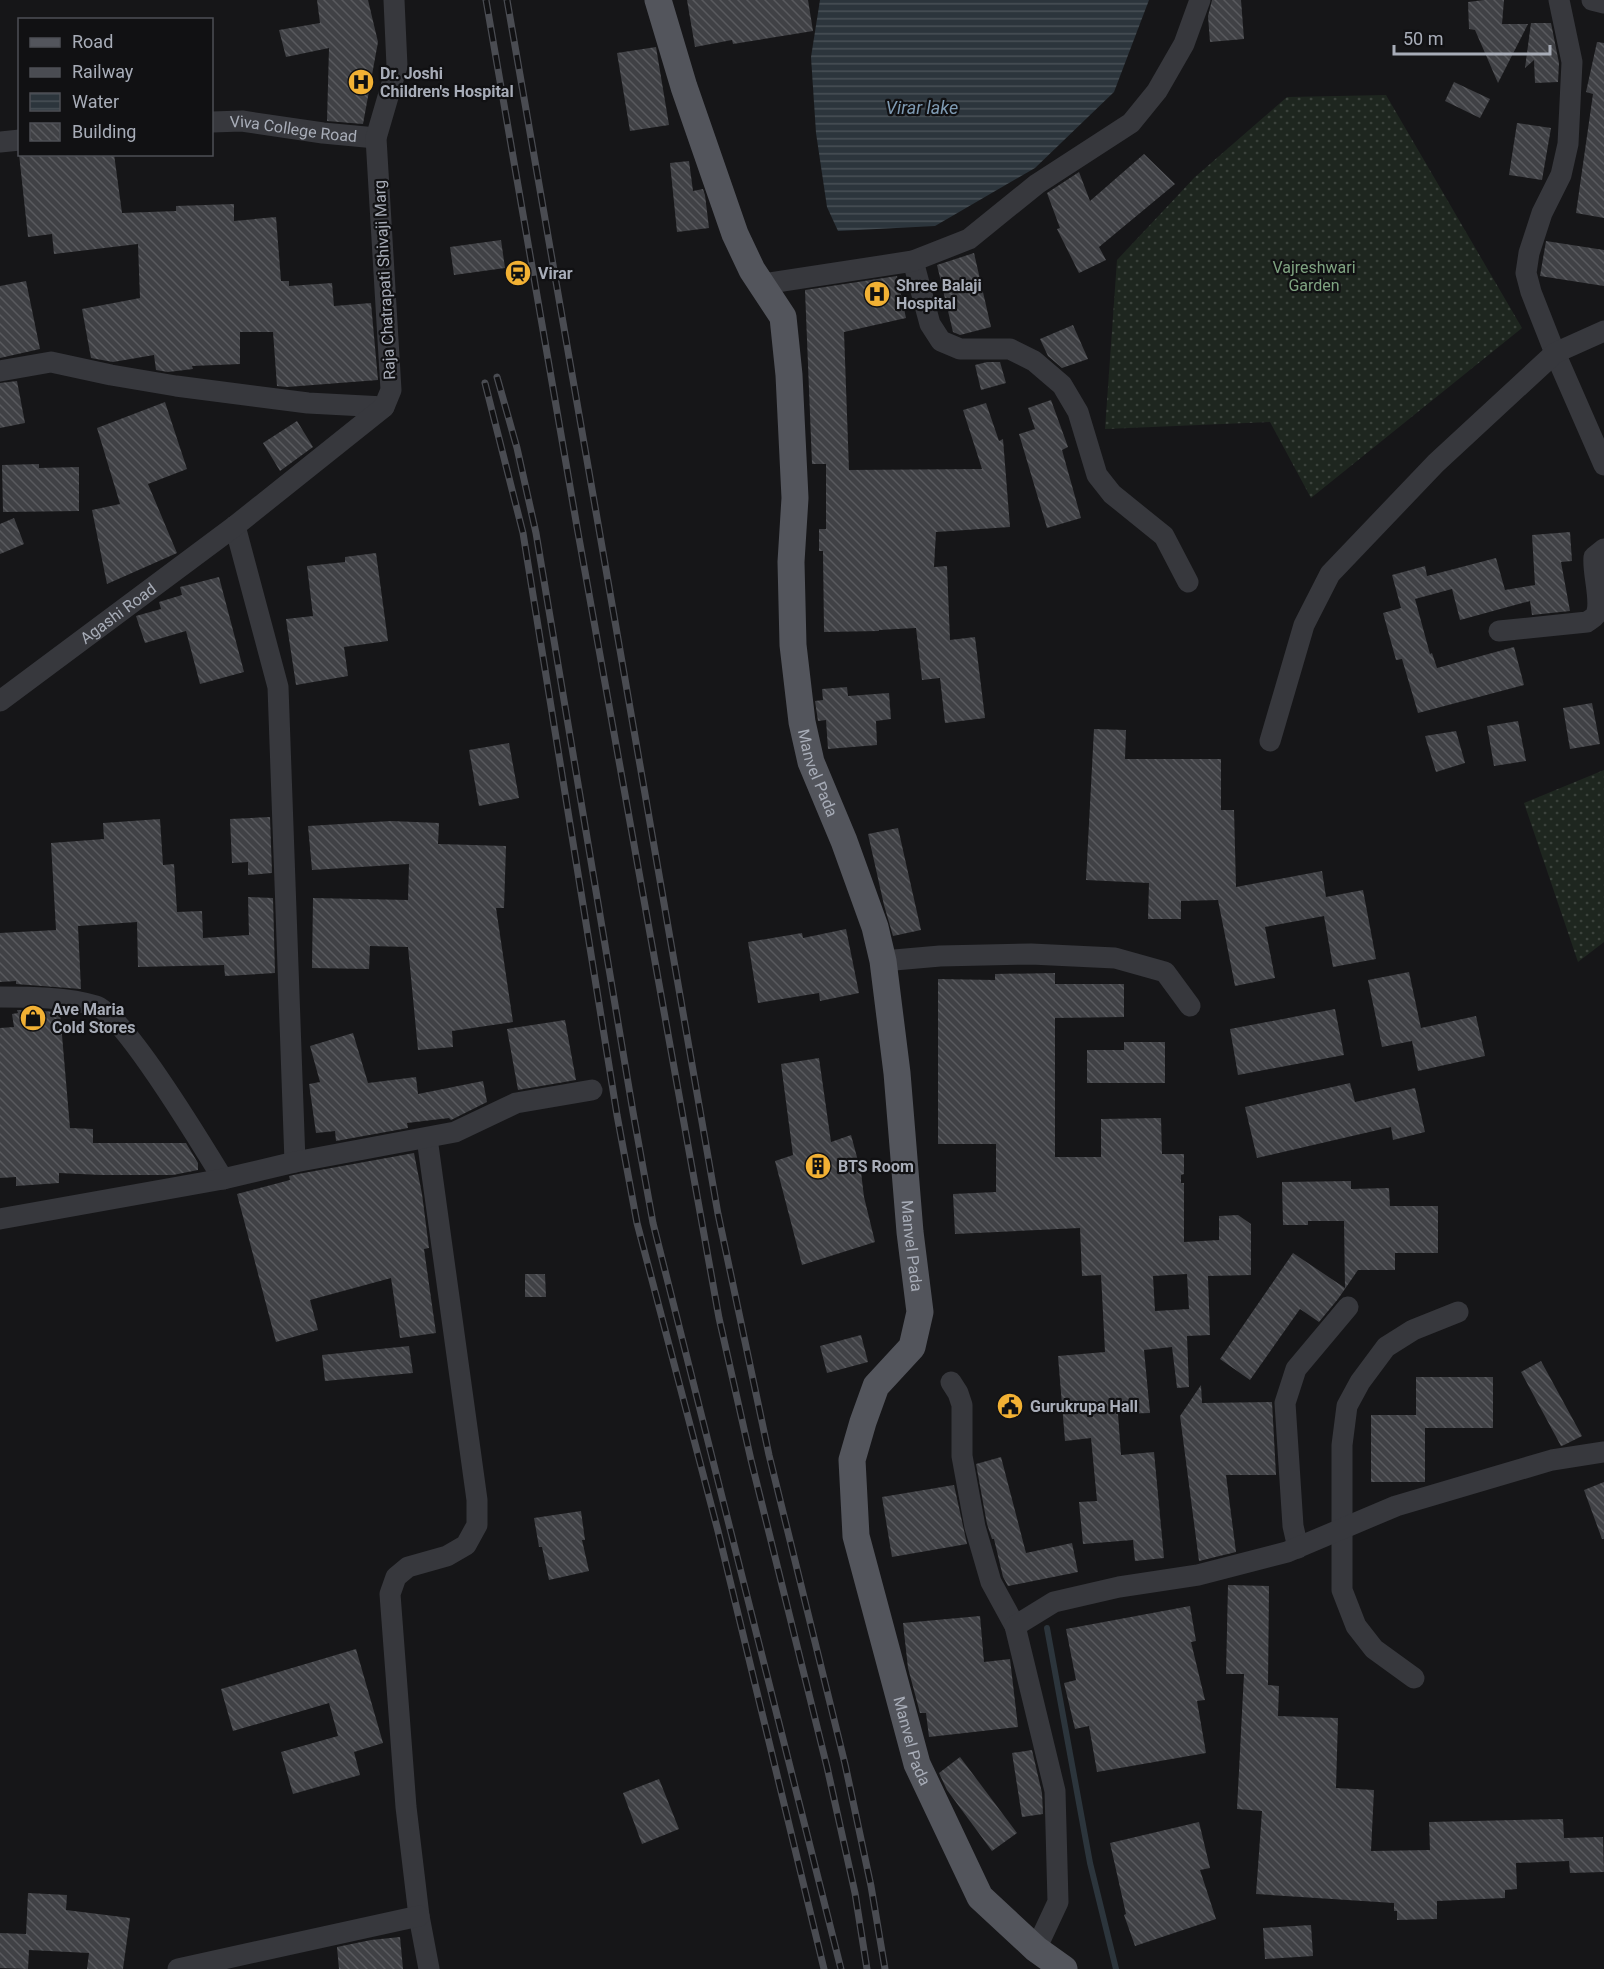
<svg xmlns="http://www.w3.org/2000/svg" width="1604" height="1969" font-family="Roboto,sans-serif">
  <defs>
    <pattern id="grass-dots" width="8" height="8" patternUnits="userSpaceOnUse" patternTransform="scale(1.5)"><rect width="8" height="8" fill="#1e261f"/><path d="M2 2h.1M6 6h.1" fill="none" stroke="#3c433d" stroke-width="1.8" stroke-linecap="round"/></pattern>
    <pattern id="water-rules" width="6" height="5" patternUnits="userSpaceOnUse" patternTransform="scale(1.5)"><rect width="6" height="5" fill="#2c353c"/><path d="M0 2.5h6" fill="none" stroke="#485056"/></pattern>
    <pattern id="building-back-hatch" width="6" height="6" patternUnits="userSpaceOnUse" patternTransform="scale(1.5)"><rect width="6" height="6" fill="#404145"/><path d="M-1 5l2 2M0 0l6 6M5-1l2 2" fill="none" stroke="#595a5e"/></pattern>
  </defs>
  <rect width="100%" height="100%" fill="#161618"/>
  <g fill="url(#grass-dots)">
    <polygon points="1386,95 1522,328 1311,498 1270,422 1105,429 1117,260 1195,177 1287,97"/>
    <polygon points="1604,770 1604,942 1578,962 1524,803"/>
  </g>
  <polygon fill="url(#water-rules)" points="820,0 1149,0 1114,92 1035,168 935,226 838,231 827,207 816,133 811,57"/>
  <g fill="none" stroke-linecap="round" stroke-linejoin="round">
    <polyline stroke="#2c353c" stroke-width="6" points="1047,1628 1090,1863 1116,1969"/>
  </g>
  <g fill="url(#building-back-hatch)" fill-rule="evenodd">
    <polygon points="317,0 368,0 378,42 363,124 327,121 329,48 286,57 279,30 320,23"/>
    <polygon points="687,0 808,0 813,31 733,44 732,40 695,47"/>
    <polygon points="1212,0 1241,0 1244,39 1210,42 1208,16"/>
    <polygon points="1484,0 1504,0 1502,24 1528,24 1498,83 1475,30 1469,29 1468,2"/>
    <polygon points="1531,23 1551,23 1559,63 1558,82 1535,83 1534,60 1525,68"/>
    <polygon points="1597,42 1604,43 1604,218 1576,213 1593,94 1586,92"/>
    <polygon points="656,47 669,125 630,131 617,53"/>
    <polygon points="1454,82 1490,99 1480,118 1445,101"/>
    <polygon points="1517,123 1551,128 1542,180 1509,175"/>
    <polygon points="19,154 114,154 122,213 176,211 176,206 234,204 234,221 276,217 281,281 289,281 289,286 332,283 334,306 371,303 378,380 287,387 277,386 273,332 240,332 240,364 192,366 193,369 168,372 156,370 154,355 113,362 91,358 82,309 140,298 138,244 54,254 52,234 28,237"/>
    <polygon points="1144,154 1175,184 1099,247 1106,260 1079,273 1057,229 1060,228 1047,193 1079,172 1090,201"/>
    <polygon points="689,161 693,191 703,189 705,195 709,228 677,232 670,163"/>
    <polygon points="501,240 505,268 454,275 450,247"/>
    <polygon points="1546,241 1604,250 1604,286 1540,276"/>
    <polygon points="974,253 991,327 960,335 953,332 937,265"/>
    <polygon points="897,276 906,318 844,332 849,470 982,469 963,410 986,403 999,441 1003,439 1010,527 936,532 934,567 947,566 950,640 975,637 985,718 945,723 940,678 922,680 916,628 879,630 879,631 824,632 823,551 819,551 819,529 826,529 826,464 812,464 805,290"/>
    <polygon points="26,281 40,349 0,358 0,286"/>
    <polygon points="1073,325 1088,359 1062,368 1048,356 1040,339"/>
    <polygon points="987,362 1000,362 1006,383 981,390 975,365"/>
    <polygon points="17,381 25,423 0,428 0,383"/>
    <polygon points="1051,400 1068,447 1062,450 1081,518 1047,528 1019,434 1035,429 1028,408"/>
    <polygon points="165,402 187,469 148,484 177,553 107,584 92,510 120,504 97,428"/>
    <polygon points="297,421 313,447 280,471 263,443"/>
    <polygon points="39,464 39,468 79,467 79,511 3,512 2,465"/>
    <polygon points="14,518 24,544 0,554 0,524"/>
    <polygon points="1570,532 1572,561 1561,562 1570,611 1532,615 1530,601 1460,620 1452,589 1415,599 1430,654 1432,653 1437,668 1514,647 1524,685 1418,713 1402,659 1396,660 1383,613 1401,608 1392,575 1425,566 1427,576 1496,558 1505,590 1535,585 1532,535"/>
    <polygon points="376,553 388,641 344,647 348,676 296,685 286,619 313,616 307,566 345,562 345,557"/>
    <polygon points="219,577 244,672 200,684 186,631 145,643 136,616 161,609 159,602 182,595 180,587"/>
    <polygon points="847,687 848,696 889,693 891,719 876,721 877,745 828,749 826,720 818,721 815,701 823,700 822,689"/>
    <polygon points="1592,703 1600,744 1570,749 1563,708"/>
    <polygon points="1518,721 1526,761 1494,766 1487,726"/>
    <polygon points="1094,729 1126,730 1125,759 1221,759 1221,810 1234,810 1236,887 1322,871 1326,897 1363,890 1376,959 1333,967 1324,916 1265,927 1275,978 1235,986 1218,900 1181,901 1181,919 1148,919 1149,883 1086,880"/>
    <polygon points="1456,731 1465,763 1436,772 1425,736"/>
    <polygon points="509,743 519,798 479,806 469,750"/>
    <polygon points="270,817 272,873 248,875 248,862 232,863 230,819"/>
    <polygon points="160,819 163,865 174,864 177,912 202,911 203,938 249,935 248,897 273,898 275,973 225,976 224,965 138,967 137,922 78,926 81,989 16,984 16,981 0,982 0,933 56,930 51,843 104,839 103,823"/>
    <polygon points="391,821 439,823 438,844 506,846 504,908 496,908 513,1022 452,1031 453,1047 418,1050 408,947 370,946 369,969 312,968 313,898 408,900 409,864 312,870 308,826"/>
    <polygon points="898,828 921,930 893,936 884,905 868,834"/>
    <polygon points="846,929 859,993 820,1001 819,993 758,1003 748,942 802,933 803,938"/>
    <polygon points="1409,972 1421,1028 1476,1016 1485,1056 1418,1071 1412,1041 1382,1047 1368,980"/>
    <path d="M1055 973V984H1124V1017L1055 1018V1157H1101V1119L1161 1118 1162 1154H1184V1174L1181 1175V1183H1184V1242L1219 1240V1216L1238 1215 1251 1224V1275L1208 1276 1210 1335 1187 1336 1189 1387 1177 1388 1172 1347 1144 1350 1150 1413 1118 1414 1121 1455 1154 1452 1164 1558 1135 1561 1133 1540 1083 1544 1079 1502 1097 1501 1091 1438 1065 1441 1058 1356 1105 1352 1101 1275 1082 1276 1080 1228 955 1234 953 1194 996 1192V1144H938V979L995 980V974ZM1187 1274 1189 1309 1155 1311 1153 1276Z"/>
    <polygon points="1335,1009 1344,1055 1238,1075 1230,1029"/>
    <polygon points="17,1010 60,1012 70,1128 93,1129 93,1143 186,1143 198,1163 198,1170 173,1175 101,1175 59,1173 59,1183 16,1186 16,1177 0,1178 0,1028 14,1027 12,1014 18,1013"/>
    <polygon points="565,1020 576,1080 518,1090 507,1029"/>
    <polygon points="353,1033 368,1083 416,1077 418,1094 483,1081 487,1102 451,1120 449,1118 407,1123 408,1128 336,1141 335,1131 316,1133 309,1084 320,1082 310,1046"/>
    <polygon points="1124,1042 1165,1042 1165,1083 1087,1083 1087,1050 1124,1050"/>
    <polygon points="819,1058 831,1142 851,1135 861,1172 864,1197 875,1242 802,1265 775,1161 793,1155 781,1064"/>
    <polygon points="1350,1083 1355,1102 1415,1088 1425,1132 1393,1140 1391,1127 1257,1158 1245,1107"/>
    <polygon points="414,1153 422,1194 429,1248 424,1249 436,1333 400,1338 391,1278 310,1300 318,1330 276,1342 237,1194 290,1180 289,1176 298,1174"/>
    <polygon points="1351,1181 1351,1189 1389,1188 1390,1206 1438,1206 1438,1253 1395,1253 1395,1270 1358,1270 1338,1299 1319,1322 1300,1309 1250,1380 1220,1359 1293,1253 1345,1288 1344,1221 1308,1221 1308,1225 1283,1225 1282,1182"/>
    <polygon points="525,1274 545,1274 546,1297 525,1297"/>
    <polygon points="861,1335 868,1362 827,1373 820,1346"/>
    <polygon points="409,1346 413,1373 325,1381 322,1355"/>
    <polygon points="1541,1361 1582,1436 1564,1445 1561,1446 1521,1372"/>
    <polygon points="1416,1377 1493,1377 1493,1428 1425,1428 1425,1482 1371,1482 1371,1415 1416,1415"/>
    <polygon points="1201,1385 1202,1403 1272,1402 1276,1475 1226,1475 1236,1552 1199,1561 1180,1416"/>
    <polygon points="1001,1457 1026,1553 1072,1543 1078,1572 1008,1586 1003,1577 994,1539 992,1539 987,1524 976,1464"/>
    <polygon points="1604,1482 1604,1539 1602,1539 1584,1490"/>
    <polygon points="954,1485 967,1544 892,1557 882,1497"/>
    <polygon points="581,1511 585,1540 582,1540 589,1571 549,1580 542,1547 539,1547 534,1518"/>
    <polygon points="1228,1585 1269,1586 1268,1685 1279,1686 1278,1716 1338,1718 1336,1788 1374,1790 1371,1851 1430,1850 1429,1822 1563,1819 1564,1838 1603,1837 1604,1872 1570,1873 1569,1861 1516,1863 1517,1889 1505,1890 1505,1898 1437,1901 1437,1919 1397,1920 1397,1911 1394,1911 1394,1903 1256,1894 1262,1811 1237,1809 1244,1674 1226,1674"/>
    <polygon points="1190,1606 1196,1641 1191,1642 1205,1700 1197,1701 1206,1753 1097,1772 1089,1726 1075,1729 1064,1683 1076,1680 1066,1629"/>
    <polygon points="980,1616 984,1662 1010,1659 1018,1727 929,1737 926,1713 920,1713 908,1668 903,1623"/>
    <polygon points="356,1649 383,1743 354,1752 360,1775 293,1794 281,1752 338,1736 329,1703 233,1731 221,1689"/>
    <polygon points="1032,1750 1042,1793 1043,1814 1022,1817 1012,1753"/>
    <polygon points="960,1757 1017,1833 992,1851 947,1790 939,1773"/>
    <polygon points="659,1779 679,1829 642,1844 623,1793"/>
    <polygon points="1199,1822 1210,1868 1200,1870 1216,1919 1135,1946 1124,1915 1126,1914 1110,1843"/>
    <polygon points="28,1893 67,1895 66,1910 130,1918 123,1969 87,1969 89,1953 29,1950 28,1969 0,1968 0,1933 26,1934"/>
    <polygon points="1311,1925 1313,1956 1265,1959 1263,1928"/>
    <polygon points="400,1937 403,1969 339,1969 337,1947 371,1940"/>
  </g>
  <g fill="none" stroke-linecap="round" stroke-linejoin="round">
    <g stroke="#37383d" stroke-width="21">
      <polyline points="1559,0 1572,62 1568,144 1561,175 1542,213 1529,253 1526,273 1531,292 1555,353 1604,465"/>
      <polyline points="1592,0 1604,3"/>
      <path id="s1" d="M212 122 242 121 323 133 376 138"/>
      <polyline points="0,142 20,140"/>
      <polyline points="913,261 930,324 941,341 960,349 1010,349 1034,361 1062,385 1078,412 1097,475 1112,494 1164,536 1188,582"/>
      <polyline points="763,284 913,261 969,239 1037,184 1131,123 1157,91 1184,44 1200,0"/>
      <polyline points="0,371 51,362 111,375 176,386 308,403 384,407"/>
      <polyline points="235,526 278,687 295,1162"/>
      <path d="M1499 631 1587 622C1589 620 1593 619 1595 616 1603 604 1592 573 1594 557L1604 549"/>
      <path id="s2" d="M0 701 235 526 384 407 391 390 376 138 397 66 394 0"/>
      <polyline points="1270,741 1304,625 1330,574 1436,463 1555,353 1604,331"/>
      <polyline points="883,961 940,956 1031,954 1115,958 1165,972 1190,1006"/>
      <path d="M0 997C29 997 68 997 96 1006 124 1015 204 1148 223 1179"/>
      <polyline points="427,1138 477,1500 477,1525 466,1545 447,1556 408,1567 396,1577 390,1594 406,1807 419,1916 429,1969"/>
      <polyline points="0,1219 223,1179 295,1162 455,1132 516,1103 592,1090"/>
      <polyline points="951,1382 958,1393 962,1405 962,1456 975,1527 991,1582 1015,1626"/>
      <polyline points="1298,1548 1293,1526 1285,1403 1296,1369 1348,1307"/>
      <polyline points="1414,1678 1374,1649 1356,1626 1342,1590 1342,1445 1347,1406 1360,1382 1386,1347 1413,1330 1458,1312"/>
      <polyline points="1036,1949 1058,1902 1055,1791 1015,1626 1054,1602 1119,1587 1198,1575 1287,1552 1396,1506 1552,1460 1604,1452"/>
      <polyline points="178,1969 419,1916"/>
    </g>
    <path stroke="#53555c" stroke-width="27" id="s3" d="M658 0 684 87 735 234 752 270 783 317 789 375 795 498 791 562 793 645 802 722 811 762 844 841 875 927 883 961 897 1073 910 1232 920 1312 912 1347 876 1386 863 1422 852 1460 856 1536 917 1764 980 1897 1036 1949 1064 1969"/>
    <defs>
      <g id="rail">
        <polyline points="486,0 577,527 719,1318 751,1460 827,1767 855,1893 867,1969"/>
        <polyline points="507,0 718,1214 769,1455 845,1764 871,1886 885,1969"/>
        <polyline points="497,377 517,448 536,533 633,1112 653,1223 841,1969"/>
        <polyline points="485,383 523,533 617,1115 637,1223 718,1531 824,1969"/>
      </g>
    </defs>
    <use href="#rail" stroke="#4a4c52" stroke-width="7"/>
    <use href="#rail" stroke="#111113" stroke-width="4.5" stroke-dasharray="14" stroke-linecap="butt"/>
  </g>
  <defs>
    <symbol id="hospital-disc" viewBox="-11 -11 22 22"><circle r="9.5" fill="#f2b134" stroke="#111113"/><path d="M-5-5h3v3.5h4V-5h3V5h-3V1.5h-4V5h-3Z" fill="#111"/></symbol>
    <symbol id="station-disc" viewBox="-11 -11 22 22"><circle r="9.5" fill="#f2b134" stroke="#111113"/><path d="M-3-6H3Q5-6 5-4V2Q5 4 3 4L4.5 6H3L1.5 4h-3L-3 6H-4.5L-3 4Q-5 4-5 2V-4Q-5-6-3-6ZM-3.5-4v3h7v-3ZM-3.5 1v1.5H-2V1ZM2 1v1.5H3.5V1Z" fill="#111"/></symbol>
    <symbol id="shop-disc" viewBox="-11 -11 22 22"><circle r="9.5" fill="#f2b134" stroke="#111113"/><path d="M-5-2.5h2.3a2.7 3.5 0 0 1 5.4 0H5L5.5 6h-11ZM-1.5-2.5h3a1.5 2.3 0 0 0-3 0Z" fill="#111"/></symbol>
    <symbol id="building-disc" viewBox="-11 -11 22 22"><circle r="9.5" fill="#f2b134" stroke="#111113"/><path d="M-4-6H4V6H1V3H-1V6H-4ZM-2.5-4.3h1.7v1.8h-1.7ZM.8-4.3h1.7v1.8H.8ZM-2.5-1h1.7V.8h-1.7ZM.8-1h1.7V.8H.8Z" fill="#111"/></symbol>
    <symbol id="civic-disc" viewBox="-11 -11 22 22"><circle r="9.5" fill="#f2b134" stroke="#111113"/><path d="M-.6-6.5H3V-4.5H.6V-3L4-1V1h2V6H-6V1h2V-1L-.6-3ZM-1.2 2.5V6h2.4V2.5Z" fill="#111"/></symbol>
  </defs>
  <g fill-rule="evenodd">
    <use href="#hospital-disc" x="346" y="67" width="30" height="30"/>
    <use href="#station-disc" x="503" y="258" width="30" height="30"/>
    <use href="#hospital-disc" x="862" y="279" width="30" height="30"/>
    <use href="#shop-disc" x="18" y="1003" width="30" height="30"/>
    <use href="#building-disc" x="803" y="1151" width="30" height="30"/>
    <use href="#civic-disc" x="995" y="1391" width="30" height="30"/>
  </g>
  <g text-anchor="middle" stroke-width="4.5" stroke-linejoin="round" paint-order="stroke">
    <g font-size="16" font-weight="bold" fill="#a8adb8" stroke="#111113" text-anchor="start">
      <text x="380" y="79">Dr. Joshi<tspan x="380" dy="18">Children's Hospital</tspan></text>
      <text x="538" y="279">Virar</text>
      <text x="896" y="291">Shree Balaji<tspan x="896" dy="18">Hospital</tspan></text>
      <text x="52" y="1015">Ave Maria<tspan x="52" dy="18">Cold Stores</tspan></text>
      <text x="838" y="1172">BTS Room</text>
      <text x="1030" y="1412">Gurukrupa Hall</text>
    </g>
    <g font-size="16" fill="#a8adb8" stroke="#111113">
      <text dy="6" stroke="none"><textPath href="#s1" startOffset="82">Viva College Road</textPath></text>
      <text transform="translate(384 280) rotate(-93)" y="6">Raja Chatrapati Shivaji Marg</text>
      <text dy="6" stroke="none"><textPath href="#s2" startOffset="147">Agashi Road</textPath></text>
      <text dy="6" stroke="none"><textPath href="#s3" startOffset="802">Manvel Pada</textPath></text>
      <text dy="6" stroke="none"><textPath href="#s3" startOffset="1288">Manvel Pada</textPath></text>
      <text dy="6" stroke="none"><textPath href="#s3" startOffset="1810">Manvel Pada</textPath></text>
    </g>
    <g font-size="16" fill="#7fa381" stroke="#111113">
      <text x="1314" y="273">Vajreshwari<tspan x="1314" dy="18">Garden</tspan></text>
    </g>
    <g font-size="18" font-style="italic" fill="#7f9bb3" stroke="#111113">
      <text x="922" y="114">Virar lake</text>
    </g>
  </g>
  <rect x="18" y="18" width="195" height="138" fill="#111113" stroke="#4d4f55" stroke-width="1.5"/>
  <rect x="30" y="38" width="30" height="9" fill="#53555c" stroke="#4d4f55" stroke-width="1.5"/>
  <text x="72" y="48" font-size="18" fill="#a8adb8">Road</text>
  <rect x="30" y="68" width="30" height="9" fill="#4a4c52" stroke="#4d4f55" stroke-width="1.5"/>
  <text x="72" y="78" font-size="18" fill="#a8adb8">Railway</text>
  <rect x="30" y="93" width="30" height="18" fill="url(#water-rules)" stroke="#4d4f55" stroke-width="1.5"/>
  <text x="72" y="108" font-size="18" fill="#a8adb8">Water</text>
  <rect x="30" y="123" width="30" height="18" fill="url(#building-back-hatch)" stroke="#4d4f55" stroke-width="1.5"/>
  <text x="72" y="138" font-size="18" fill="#a8adb8">Building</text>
  <path d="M1394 45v9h156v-9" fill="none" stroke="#a8adb8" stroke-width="3"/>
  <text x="1403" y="45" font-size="18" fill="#a8adb8" stroke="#111113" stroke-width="4.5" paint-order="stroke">50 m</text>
</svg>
